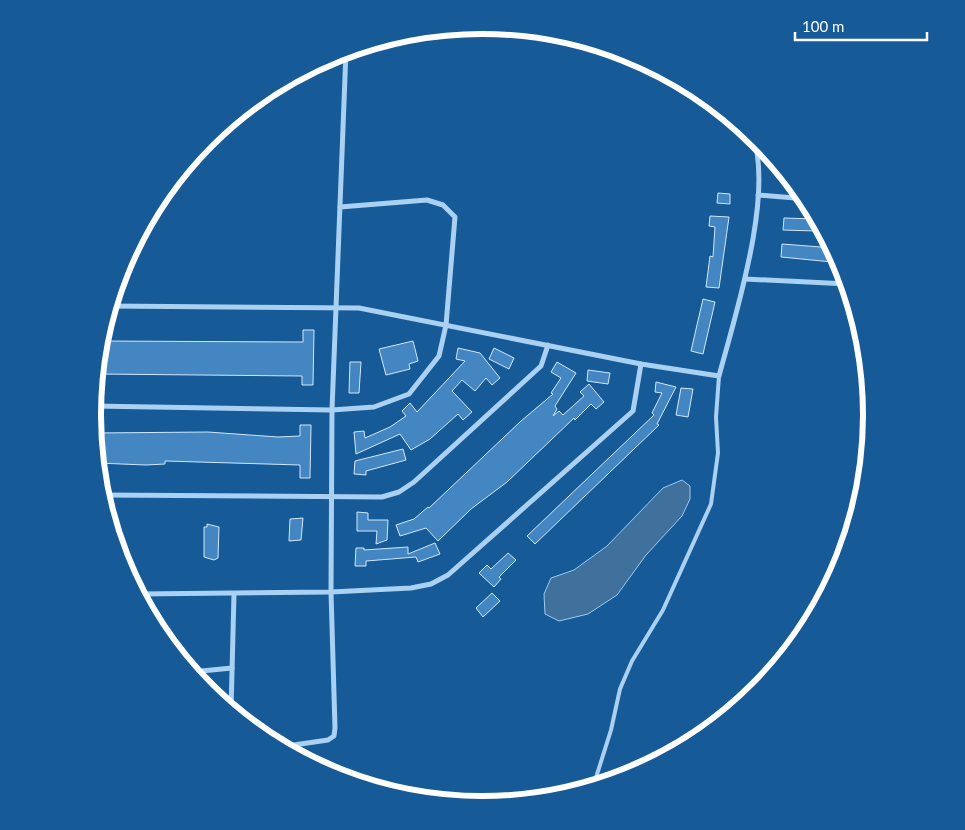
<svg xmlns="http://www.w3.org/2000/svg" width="965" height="830" font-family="Lato,sans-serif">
  <rect width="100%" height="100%" fill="#165a98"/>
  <polygon fill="#40709c" stroke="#9cccf4" points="682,480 690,486 690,499 682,516 646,555 617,595 588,614 559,621 545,614 544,594 551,578 574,570 607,546 663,488"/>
  <g fill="#4486c1" stroke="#d1e8fc">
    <polygon points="718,193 730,194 730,204 717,203"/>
    <polygon points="710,216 729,217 719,288 706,287 710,256 713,257 715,227 709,226"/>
    <polygon points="784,218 816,219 816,231 783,230"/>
    <polygon points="782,244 834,248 832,262 781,257"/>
    <polygon points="703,299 715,302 703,354 691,351"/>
    <polygon points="303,330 314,330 313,385 302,385 302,376 97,374 100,341 303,342"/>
    <polygon points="413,341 418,361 409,364 410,369 386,375 379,349"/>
    <polygon points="458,348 480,353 500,378 492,385 486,378 475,391 462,380 452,391 472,412 463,420 458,414 430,439 411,450 400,434 356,454 354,432 364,431 365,438 390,427 406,416 402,411 410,403 417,412 465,361 456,359"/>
    <polygon points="494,348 514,358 509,369 489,359"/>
    <polygon points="350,362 361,362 359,393 349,393"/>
    <polygon points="557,362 576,373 555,406 557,409 553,416 559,411 563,415 584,396 580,392 589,384 604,402 596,409 591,404 575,420 574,418 507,482 471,509 438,541 426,528 400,536 396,525 414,519 428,507 429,508 521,421 553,394 551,393 561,378 551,372"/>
    <polygon points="588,370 610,373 608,384 587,381"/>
    <polygon points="656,382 676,387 657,424 659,425 535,544 527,536 654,415 652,413 662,393 655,392"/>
    <polygon points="681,388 693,389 688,417 676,415"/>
    <polygon points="300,425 311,425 310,478 300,478 300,465 165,461 165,464 146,465 97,463 94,433 208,432 278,437 300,436"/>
    <polygon points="403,449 406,460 366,471 366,475 354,474 355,461"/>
    <polygon points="357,512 368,513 368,520 388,520 387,540 376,544 377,531 357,531"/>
    <polygon points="303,518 301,540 289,541 290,519"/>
    <polygon points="207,524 219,527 218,558 214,560 204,557 204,527 207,527"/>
    <polygon points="435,543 440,554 418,562 416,557 366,561 366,566 355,566 356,548 364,548 364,550 408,547 408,554"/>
    <polygon points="508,553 516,560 499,577 501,579 494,587 479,573 487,565 491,569"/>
    <polygon points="492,593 500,601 483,617 476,608"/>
  </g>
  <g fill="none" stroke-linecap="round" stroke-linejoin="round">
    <polyline stroke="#aad0f2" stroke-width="4" points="593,787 611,730 620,689 632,661 663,610 711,504 718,453 716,417 719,376"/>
    <g stroke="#aad0f2" stroke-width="5">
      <polyline points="758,195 807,199"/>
      <polyline points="745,279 848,284"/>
      <path d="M110 306 359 308 641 364 719 376C735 316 775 192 752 134"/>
      <polyline points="93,406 332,410 374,407 409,394 439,356 446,325 455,217 443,205 427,200 340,207"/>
      <polyline points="101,495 382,497 399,492 414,482 541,366 548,345"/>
      <polyline points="138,594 331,592 411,588 431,584 448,575 633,411 641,364"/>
      <polyline points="191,672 232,668"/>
      <polyline points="231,711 234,594"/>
      <polyline points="280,747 328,740 334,736 335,728 331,592 332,410 346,51"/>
    </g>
  </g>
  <path d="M0 0H965V830H0ZM101 415a381 381 0 1 1 762 0a381 381 0 1 1-762 0Z" fill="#165a98" fill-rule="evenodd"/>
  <path fill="none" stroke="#fff" stroke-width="6" d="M101 415a381 381 0 1 1 762 0a381 381 0 1 1-762 0Z"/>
  <path d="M795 32v8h132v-8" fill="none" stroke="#ffffff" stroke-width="2.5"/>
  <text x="802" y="32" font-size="15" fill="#ffffff" stroke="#165a98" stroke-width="4" paint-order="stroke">100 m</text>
</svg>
